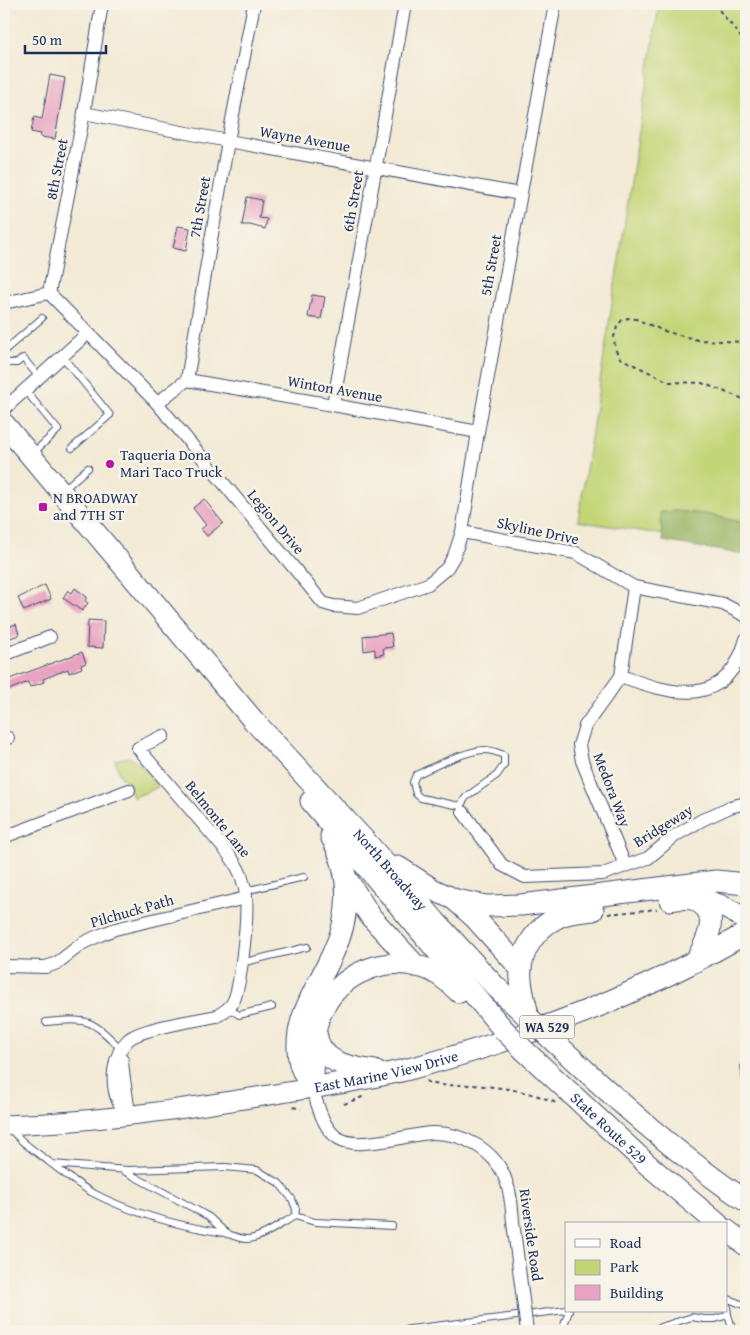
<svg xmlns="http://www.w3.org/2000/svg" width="750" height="1335" font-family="'Gentium Book Plus',serif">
  <rect width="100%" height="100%" fill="#f7f3e8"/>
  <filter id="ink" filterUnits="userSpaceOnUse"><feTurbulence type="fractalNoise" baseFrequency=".02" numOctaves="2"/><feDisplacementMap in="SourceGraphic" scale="10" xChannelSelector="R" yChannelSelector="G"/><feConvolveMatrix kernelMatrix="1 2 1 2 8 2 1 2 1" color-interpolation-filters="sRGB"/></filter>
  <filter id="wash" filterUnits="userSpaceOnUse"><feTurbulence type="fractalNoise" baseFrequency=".0096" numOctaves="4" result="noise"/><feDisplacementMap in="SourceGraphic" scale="20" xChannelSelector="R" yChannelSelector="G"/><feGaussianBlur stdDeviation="1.12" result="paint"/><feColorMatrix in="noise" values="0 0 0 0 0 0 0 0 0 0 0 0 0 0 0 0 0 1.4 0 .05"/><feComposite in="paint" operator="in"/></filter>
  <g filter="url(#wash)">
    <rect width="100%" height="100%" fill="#f3ead5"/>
    <g fill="#c4d578" stroke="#70826b">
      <polygon points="659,4 746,4 746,548 578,521"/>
      <path d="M128 757C140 760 150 777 158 787L133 798 129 782 121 778 115 760Z"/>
    </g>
    <polygon fill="#9bb668" stroke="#5b7263" points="676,511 706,514 746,523 746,555 663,541 660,512"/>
    <g id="blocks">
      <g fill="#e9a2c0">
        <polygon points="50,75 65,78 55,139 40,137 41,134 31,132 34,117 42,119"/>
        <polygon points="247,197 262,200 259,218 267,219 265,229 250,225 242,225"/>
        <polygon points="178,226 190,228 186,251 173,248"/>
        <polygon points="312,295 325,297 321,319 308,317"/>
        <polygon points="204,499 223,523 207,536 201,529 206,525 193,508"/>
        <polygon points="45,585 51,599 24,611 18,598"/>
        <polygon points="75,588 87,597 85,601 88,603 82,611 63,598 68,590 72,593"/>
        <polygon points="88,620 104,621 103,648 87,647"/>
        <polygon points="16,624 19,635 4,640 4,628"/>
        <polygon points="391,633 393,647 383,648 384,654 375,656 375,649 364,651 363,636"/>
        <polygon points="82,652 86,663 81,665 82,668 69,673 68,669 43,679 44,682 30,687 28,682 4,692 4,681"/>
      </g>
    </g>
  </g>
  <g filter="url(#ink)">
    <use href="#blocks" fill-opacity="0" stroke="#3b4b70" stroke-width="1"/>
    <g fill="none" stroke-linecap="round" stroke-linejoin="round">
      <defs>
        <g id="lane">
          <polyline points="4,351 42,318"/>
          <polyline points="62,356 110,415 72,448"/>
          <polyline points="4,359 8,363 17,363 23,358 39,377"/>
          <polyline points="25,390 58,430 33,453"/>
          <polyline points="63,490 88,468"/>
          <path d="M460 806 466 797 497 775 504 765V755C498 753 492 750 485 750 468 750 432 767 416 775L413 782 416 794 421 798 460 806 463 812"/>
          <polyline points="245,891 304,877"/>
          <polyline points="241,963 307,947"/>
          <polyline points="228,1008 239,1015 272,1007"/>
          <path d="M46 1022C89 1018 91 1019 121 1049"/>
          <polyline points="746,1061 744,1065 746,1080"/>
          <path d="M10 1128C20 1142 35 1151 48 1161 61 1171 76 1183 91 1192 133 1214 178 1226 225 1233 232 1235 239 1239 247 1239 261 1239 282 1223 295 1216L296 1209 292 1199 279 1183 257 1170 225 1167 128 1170 52 1164"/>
          <polyline points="124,1171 193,1208 209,1217 227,1234"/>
          <polyline points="295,1216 315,1222 392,1226"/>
          <polyline points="726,1298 746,1306"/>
          <polyline points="726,1299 728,1315 733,1331"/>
          <polyline points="394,1331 566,1310"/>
          <polyline points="562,1331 569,1311"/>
          <polyline points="648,1331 692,1317 704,1319 715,1319 728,1315"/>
        </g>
        <g id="street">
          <polyline points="84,113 228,141 520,194"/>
          <polyline points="49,293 157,403 323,603 333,606 358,608 428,584 447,568 454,556 462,532 478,432 555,4"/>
          <polyline points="4,303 49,293 84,113 102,4"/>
          <polyline points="187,380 333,405 478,432"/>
          <polyline points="157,403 187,380 228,141 254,4"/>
          <polyline points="333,405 405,4"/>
          <polyline points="4,409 88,333"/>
          <polyline points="462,532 576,553 634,587 723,604 746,616"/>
          <polyline points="4,655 50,637"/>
          <path d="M621 676C675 696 727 709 746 639"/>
          <polyline points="4,739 8,738"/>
          <polyline points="463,812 502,865 525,877 603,874 648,858 676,835 702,820 730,807 746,803"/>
          <polyline points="4,837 129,790"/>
          <polyline points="625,865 582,761 579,745 585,726 621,676 634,587"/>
          <polyline points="4,966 46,967 57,963 83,943 100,935 115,929 246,898"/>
          <path d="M122 1060C123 1080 128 1098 129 1117"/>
          <path d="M312 1088C318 1104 322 1128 338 1138 353 1147 373 1142 390 1140 403 1138 417 1134 431 1133 462 1132 496 1150 506 1181 511 1194 512 1208 513 1222"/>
          <path d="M129 1117C125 1112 121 1106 118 1101 110 1082 113 1054 128 1040 140 1028 198 1020 217 1016 222 1013 228 1009 232 1004 241 991 248 915 246 898 246 893 245 887 243 882 241 871 234 861 227 852L138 748 163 736"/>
        </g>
        <path id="secondary" d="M4 1125C108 1122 209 1105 312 1088"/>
        <g id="primary">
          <path id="s1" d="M4 424 253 720 368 844 436 922 495 986 529 1018"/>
          <polyline points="311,801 503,1029"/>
          <polyline points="398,867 434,890 456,900 486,906 521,905 716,881 746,884"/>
          <polyline points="346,878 371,917 416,966"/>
          <path d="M690 898C724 910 708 939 696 961"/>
          <path d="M670 900C701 895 721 903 746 920"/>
          <polyline points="456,901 475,918 521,969"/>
          <path d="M529 1018C526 1006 522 993 521 980 518 951 538 923 566 914 574 912 584 911 593 910"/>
          <path d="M316 1033C320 1064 350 1067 375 1071"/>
          <path d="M562 1049C620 1103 680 1157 746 1201"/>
          <path id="s2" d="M525 1051 647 1164 718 1224"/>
          <path d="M313 1075C314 1056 312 1033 320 1015 338 972 389 952 432 971 442 976 451 984 459 992"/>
          <path id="s3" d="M312 1088C344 1082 377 1077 409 1069 527 1038 641 995 746 933"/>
          <path d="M312 1088C308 1080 302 1072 300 1064 290 1023 317 989 333 953 351 916 352 873 331 836"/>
          <polyline points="726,1230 746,1245"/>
        </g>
      </defs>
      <use href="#lane" stroke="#3b4b70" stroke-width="8"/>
      <use href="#street" stroke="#3b4b70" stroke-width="14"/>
      <use href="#secondary" stroke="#3b4b70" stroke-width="21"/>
      <use href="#primary" stroke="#3b4b70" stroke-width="23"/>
      <g stroke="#3b4b70" stroke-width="2" stroke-dasharray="4 4" stroke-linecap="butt">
        <polyline points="714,4 739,34 746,48"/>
        <polyline points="746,342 698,340 664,331 636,319 628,318 622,320 617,327 614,337 615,349 620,358 669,382 702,383 746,400"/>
        <polyline points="608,914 657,909"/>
        <path d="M426 1081C439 1088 457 1084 472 1085 501 1087 531 1091 558 1104"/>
        <polyline points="344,1104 365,1096"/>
        <polyline points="293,1107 301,1109"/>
      </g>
      <use href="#lane" stroke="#fff" stroke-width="6"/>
      <use href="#street" stroke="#fff" stroke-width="12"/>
      <use href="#secondary" stroke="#fff" stroke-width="19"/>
      <use href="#primary" stroke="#fff" stroke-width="21"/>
      <defs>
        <polyline id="street-bridge" points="513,1222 527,1331"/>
        <g id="primary-bridge">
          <polyline points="529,1018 562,1049"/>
          <polyline points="503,1029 525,1051"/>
        </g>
      </defs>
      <use href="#street-bridge" stroke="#3b4b70" stroke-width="14" stroke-linecap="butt"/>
      <use href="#primary-bridge" stroke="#3b4b70" stroke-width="23" stroke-linecap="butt"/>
      <use href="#street-bridge" stroke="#fff" stroke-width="12"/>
      <use href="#primary-bridge" stroke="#fff" stroke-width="21"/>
    </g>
  </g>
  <g fill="#b5179e" stroke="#f7f3e8" stroke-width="2">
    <circle cx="110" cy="464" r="5"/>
    <rect x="38" y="502" width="10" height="10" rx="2.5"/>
  </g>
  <g text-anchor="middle" stroke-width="5" stroke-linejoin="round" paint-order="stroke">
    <rect fill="#f7f3e8" stroke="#5d6a87" stroke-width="1" x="519.5" y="1015.5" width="55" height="23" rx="4"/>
    <g font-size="14" font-weight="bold" fill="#1b2f5e">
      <text x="547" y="1032">WA 529</text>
    </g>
    <g font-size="15" fill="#1b2f5e" stroke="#f7f3e8">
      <text transform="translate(305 139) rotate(10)" y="5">Wayne Avenue</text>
      <text transform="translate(57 169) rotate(-79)" y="5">8th Street</text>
      <text transform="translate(353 201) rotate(-80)" y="5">6th Street</text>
      <text transform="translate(200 207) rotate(-80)" y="5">7th Street</text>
      <text transform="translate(491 265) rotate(-80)" y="5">5th Street</text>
      <text transform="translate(335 389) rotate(10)" y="5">Winton Avenue</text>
      <text transform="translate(276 522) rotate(50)" y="5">Legion Drive</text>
      <text transform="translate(538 531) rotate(12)" y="5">Skyline Drive</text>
      <text transform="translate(612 790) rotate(69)" y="5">Medora Way</text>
      <text transform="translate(218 819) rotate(51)" y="5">Belmonte Lane</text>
      <text transform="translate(663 826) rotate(-32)" y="5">Bridgeway</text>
      <text dy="5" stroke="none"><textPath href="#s1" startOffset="590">North Broadway</textPath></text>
      <text transform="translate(132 911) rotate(-16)" y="5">Pilchuck Path</text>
      <text dy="5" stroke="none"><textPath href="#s3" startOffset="76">East Marine View Drive</textPath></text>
      <text dy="5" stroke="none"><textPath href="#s2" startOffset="114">State Route 529</textPath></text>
      <text transform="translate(531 1235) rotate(82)" y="5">Riverside Road</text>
    </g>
    <g font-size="15" fill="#1b2f5e" stroke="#f7f3e8" text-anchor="start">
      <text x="120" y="460">Taqueria Dona<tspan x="120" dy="17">Mari Taco Truck</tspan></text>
      <text x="53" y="503">N BROADWAY<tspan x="53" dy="17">and 7TH ST</tspan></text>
    </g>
  </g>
  <rect width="750" height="1335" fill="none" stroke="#f7f3e8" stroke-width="20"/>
  <rect x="565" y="1222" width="162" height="90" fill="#f7f3e8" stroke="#9fa5b1"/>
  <rect x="575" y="1239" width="25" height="8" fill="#ffffff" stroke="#9fa5b1"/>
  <text x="610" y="1248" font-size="15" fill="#1b2f5e">Road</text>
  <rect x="575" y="1260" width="25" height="15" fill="#c4d578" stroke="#9fa5b1"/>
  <text x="610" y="1272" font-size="15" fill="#1b2f5e">Park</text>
  <rect x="575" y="1285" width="25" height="15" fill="#e9a2c0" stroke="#9fa5b1"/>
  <text x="610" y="1298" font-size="15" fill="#1b2f5e">Building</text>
  <path d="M25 45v8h81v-8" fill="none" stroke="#1b2f5e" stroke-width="2.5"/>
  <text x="32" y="45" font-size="15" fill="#1b2f5e" stroke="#f7f3e8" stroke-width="4" paint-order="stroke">50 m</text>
</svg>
